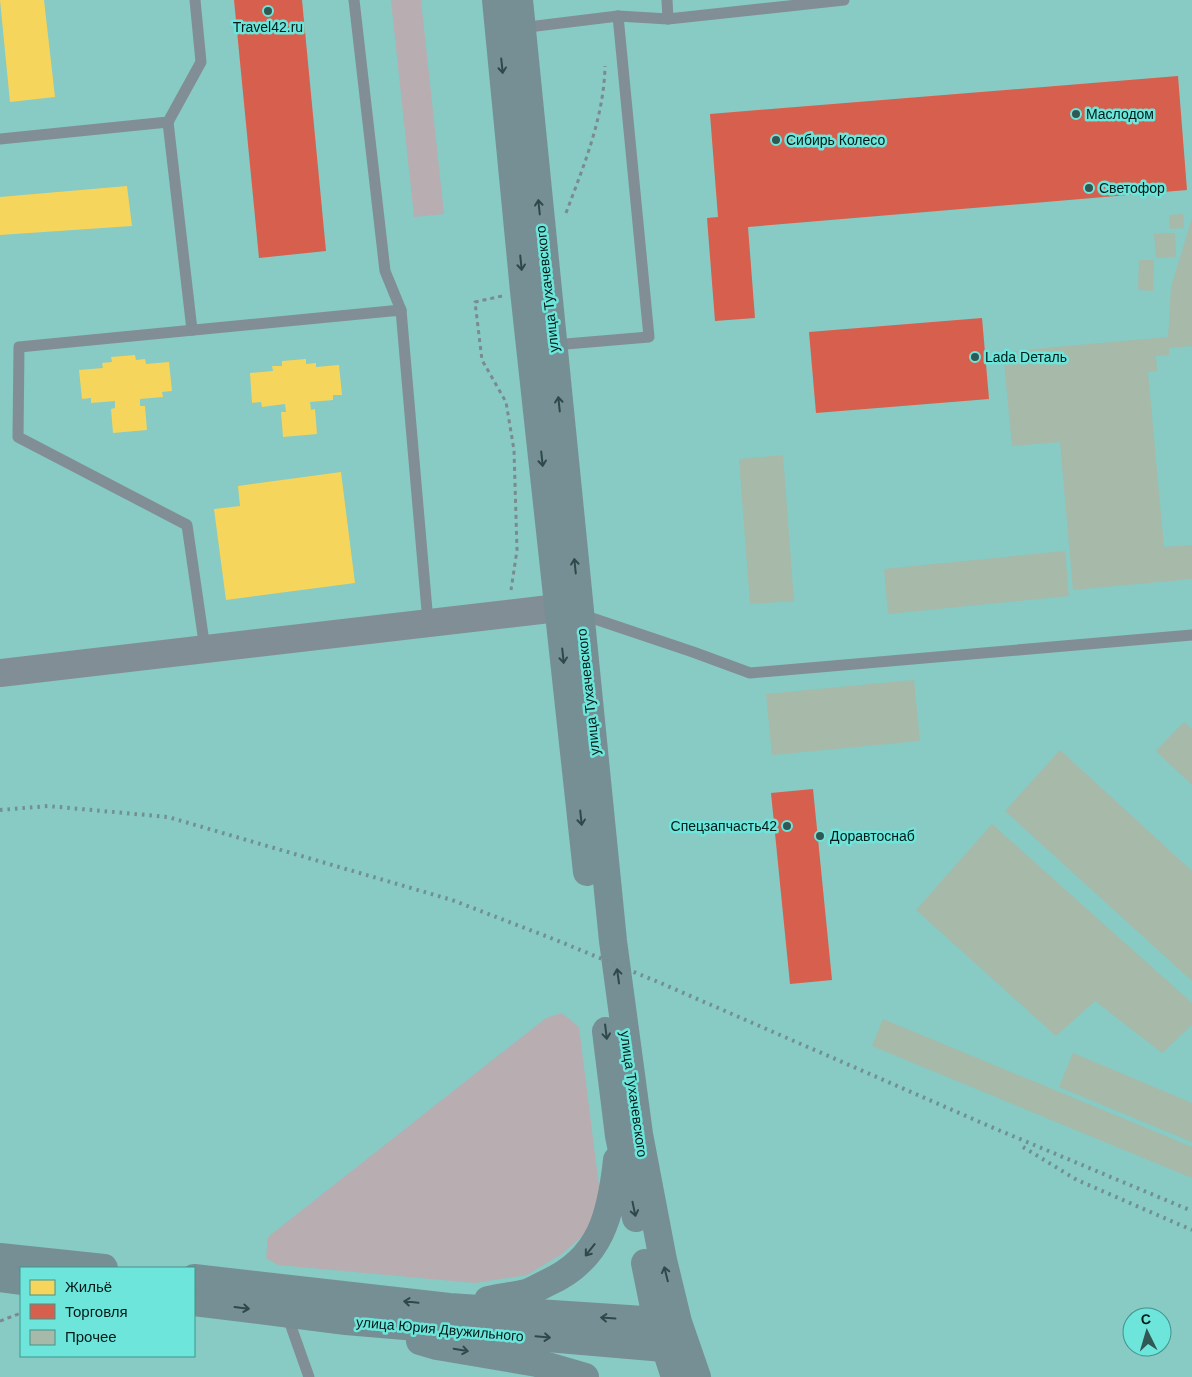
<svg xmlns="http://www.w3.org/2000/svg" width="1192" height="1377" font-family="Helvetica,sans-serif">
  <rect width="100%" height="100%" fill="#88cac4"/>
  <g fill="#b8adb1">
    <polygon points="391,0 421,0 444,214 414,217"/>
    <polygon points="562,1013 579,1027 601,1202 587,1232 562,1254 527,1275 475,1283 278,1265 266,1258 268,1237 546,1018"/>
  </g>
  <g fill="#f6d55c">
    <polygon points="0,0 44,0 55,97 10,102"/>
    <polygon points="127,186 132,226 0,235 0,197"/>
    <polygon points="135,355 136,360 145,359 146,364 169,362 172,391 162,392 163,397 140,399 140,406 145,406 147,430 113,433 111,409 115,408 115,401 91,403 91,398 82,399 79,370 103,368 102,363 112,362 111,357"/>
    <polygon points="306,359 306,364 316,363 316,367 339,365 342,395 333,395 333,400 310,402 311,410 315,409 317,434 283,437 281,412 286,412 285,404 262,407 261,402 252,403 250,373 273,371 272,366 282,366 282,361"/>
    <polygon points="341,472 355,583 226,600 214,509 240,506 238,486"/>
  </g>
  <g fill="#d6604d">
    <polygon points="234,0 302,0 326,251 259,258"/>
    <polygon points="1178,76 1187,190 748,227 755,318 715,321 707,218 718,217 710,114"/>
    <polygon points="982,318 989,399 816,413 809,332"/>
    <polygon points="813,789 832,980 790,984 771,793"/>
  </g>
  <g fill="#a7b9a9">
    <polygon points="1183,214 1184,228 1170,229 1169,215"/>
    <polygon points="1192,218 1192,346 1169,348 1169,355 1156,356 1157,371 1148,372 1164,547 1192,545 1192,579 1073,590 1060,442 1012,446 1003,352 1168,337 1171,287"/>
    <polygon points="1175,233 1176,257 1156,258 1154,234"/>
    <polygon points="1139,260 1154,260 1153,291 1138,290"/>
    <polygon points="783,455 794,601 750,604 739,459"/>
    <polygon points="1065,551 1069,596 888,614 884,569"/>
    <polygon points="914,680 920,741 772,755 766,694"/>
    <polygon points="1184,722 1192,729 1192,785 1156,751"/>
    <polygon points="1060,750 1192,871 1192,981 1005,811"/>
    <polygon points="992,824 1192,1003 1192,1025 1162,1053 1095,1001 1056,1036 916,910"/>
    <polygon points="883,1019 1192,1147 1192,1178 872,1046"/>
    <polygon points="1073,1053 1192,1103 1192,1142 1059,1087"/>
  </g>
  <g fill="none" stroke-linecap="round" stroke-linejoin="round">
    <g stroke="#7a8b90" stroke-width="3" stroke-dasharray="4 4" stroke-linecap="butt">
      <path d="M566 213C584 165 604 117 605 66"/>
      <polyline points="502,296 475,302 482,360 506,402 514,450 517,550 511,590"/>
      <polyline points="0,1321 21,1313"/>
    </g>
    <g stroke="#818e96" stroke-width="11">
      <polyline points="354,0 385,271 401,310"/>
      <polyline points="667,0 668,19"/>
      <polyline points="520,28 618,16 668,19 844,0"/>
      <polyline points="168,122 192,330"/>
      <polyline points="0,139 168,122 201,62 195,0"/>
      <polyline points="554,345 649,337 618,16"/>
      <polyline points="580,614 693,652 750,673 1192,635"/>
      <polyline points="205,649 187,525 18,437 19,347 401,310 428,622"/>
      <polyline points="287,1315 309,1377"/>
    </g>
    <polyline stroke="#818e96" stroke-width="28" points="0,673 558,608"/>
    <g stroke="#758f95" stroke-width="28">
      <polyline points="496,0 524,291 587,872"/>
      <polyline points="519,0 613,941 639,1134 663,1260 678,1322 697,1377"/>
      <polyline points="606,1031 619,1136 636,1218"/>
      <polyline points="0,1257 104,1268"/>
      <polyline points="645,1263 657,1322 675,1377"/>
      <polyline points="0,1278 21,1281"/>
      <polyline points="194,1278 449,1307 674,1322"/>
      <path d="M488 1300C500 1297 514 1296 526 1293 533 1291 540 1286 547 1283 601 1259 611 1215 617 1160"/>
      <polyline points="194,1302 346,1321 664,1348 680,1348"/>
      <polyline points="420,1341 437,1346 537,1363 585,1377"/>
    </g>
    <g stroke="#719091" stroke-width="4" stroke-dasharray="2.5 5" stroke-linecap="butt">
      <polyline points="0,810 48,806 168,817 452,900 556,940 663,984 996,1129 1192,1211"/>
      <polyline points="1023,1147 1077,1180 1192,1230"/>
    </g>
  </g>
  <defs><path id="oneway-shaft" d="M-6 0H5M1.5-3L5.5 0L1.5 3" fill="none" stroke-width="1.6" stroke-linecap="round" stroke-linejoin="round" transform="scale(1.25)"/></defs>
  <g stroke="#2f494a">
    <use href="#oneway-shaft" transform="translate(502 66) rotate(84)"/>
    <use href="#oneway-shaft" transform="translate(539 207) rotate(-96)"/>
    <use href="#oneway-shaft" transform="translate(521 263) rotate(84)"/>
    <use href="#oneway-shaft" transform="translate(559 404) rotate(-96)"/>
    <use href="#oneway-shaft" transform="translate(542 459) rotate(84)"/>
    <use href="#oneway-shaft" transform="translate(575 566) rotate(-96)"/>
    <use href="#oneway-shaft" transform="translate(563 656) rotate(84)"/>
    <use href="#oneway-shaft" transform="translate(581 818) rotate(84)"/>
    <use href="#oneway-shaft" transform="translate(618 976) rotate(-98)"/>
    <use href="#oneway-shaft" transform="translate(606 1032) rotate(83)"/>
    <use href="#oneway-shaft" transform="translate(634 1209) rotate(78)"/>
    <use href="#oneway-shaft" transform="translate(590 1250) rotate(128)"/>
    <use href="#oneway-shaft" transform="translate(666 1274) rotate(-104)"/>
    <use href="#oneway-shaft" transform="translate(411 1302) rotate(-174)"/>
    <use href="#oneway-shaft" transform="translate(242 1308) rotate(7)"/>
    <use href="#oneway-shaft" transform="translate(608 1318) rotate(-176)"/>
    <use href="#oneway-shaft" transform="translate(543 1337) rotate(5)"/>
    <use href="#oneway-shaft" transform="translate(461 1350) rotate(10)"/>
  </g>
  <g fill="#305854" stroke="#6de5da" stroke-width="2">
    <circle cx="268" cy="11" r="5"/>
    <circle cx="1076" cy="114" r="5"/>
    <circle cx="776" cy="140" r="5"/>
    <circle cx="1089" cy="188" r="5"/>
    <circle cx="975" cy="357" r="5"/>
    <circle cx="787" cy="826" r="5"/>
    <circle cx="820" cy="836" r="5"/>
  </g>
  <g text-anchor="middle" stroke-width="5" stroke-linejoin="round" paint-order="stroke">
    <g font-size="14" fill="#011b18" stroke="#6de5da" text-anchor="start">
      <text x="268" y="32" text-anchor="middle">Travel42.ru</text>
      <text x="1086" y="119">Маслодом</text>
      <text x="786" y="145">Сибирь Колесо</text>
      <text x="1099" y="193">Светофор</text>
      <text x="985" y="362">Lada Dеталь</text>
      <text x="777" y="831" text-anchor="end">Спецзапчасть42</text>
      <text x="830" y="841">Доравтоснаб</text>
    </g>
    <g font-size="14" fill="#011b18" stroke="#6de5da">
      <text transform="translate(547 289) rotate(-96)" y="5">улица Тухачевского</text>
      <text transform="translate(588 692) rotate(-96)" y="5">улица Тухачевского</text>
      <text transform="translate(634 1094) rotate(82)" y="5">улица Тухачевского</text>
      <text transform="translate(440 1329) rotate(5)" y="5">улица Юрия Двужильного</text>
    </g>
  </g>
  <rect x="20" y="1267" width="175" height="90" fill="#6de5da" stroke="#42948c"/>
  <rect x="30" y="1280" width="25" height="15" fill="#f6d55c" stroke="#42948c"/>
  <text x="65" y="1292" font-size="15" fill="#011b18">Жильё</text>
  <rect x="30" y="1304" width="25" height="15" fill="#d6604d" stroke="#42948c"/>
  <text x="65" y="1317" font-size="15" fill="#011b18">Торговля</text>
  <rect x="30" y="1330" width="25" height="15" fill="#a7b9a9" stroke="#42948c"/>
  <text x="65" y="1342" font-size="15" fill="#011b18">Прочее</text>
  <g transform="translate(1147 1332) rotate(355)"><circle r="24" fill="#6de5da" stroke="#42948c"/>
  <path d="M0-4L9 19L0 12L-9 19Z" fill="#305854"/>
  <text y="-8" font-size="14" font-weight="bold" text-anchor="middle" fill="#011b18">С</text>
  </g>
</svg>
